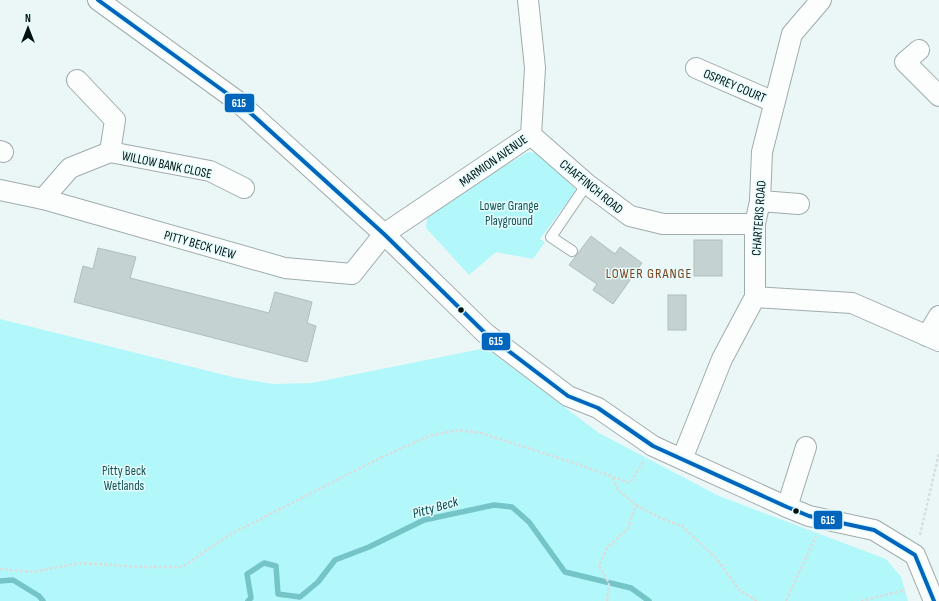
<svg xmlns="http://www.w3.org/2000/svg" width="939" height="601" font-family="'Sofia Sans Condensed',sans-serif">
  <rect width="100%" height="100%" fill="#ebf7f7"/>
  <g fill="#b2f8fb">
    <polygon points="528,152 536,153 541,156 576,190 540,239 545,242 533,259 496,252 469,275 426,228 427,218 437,207"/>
    <polygon points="0,319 237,378 273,384 312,383 486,348 599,433 719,496 886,559 901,577 908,601 0,601"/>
  </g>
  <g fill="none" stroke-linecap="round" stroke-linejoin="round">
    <g stroke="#74c4c8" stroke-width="5.5">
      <polyline points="0,581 13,580 39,596 43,601"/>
      <polyline points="248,601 251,598 247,574 264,563 276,566 278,594 300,597 318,582 335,560 369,547 424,520 494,505 512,507 529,522 565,572 631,588 649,601"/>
    </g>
  </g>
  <g fill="#c5d2d2" stroke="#b0bdbd">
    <polygon points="591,236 615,254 620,247 642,263 613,304 593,290 597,284 569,265"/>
    <rect x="694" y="240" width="28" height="36"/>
    <polygon points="98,248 136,257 130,278 269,313 275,292 312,302 307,323 316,326 307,362 74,302 83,266 93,269"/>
    <rect x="668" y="295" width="18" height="35"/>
  </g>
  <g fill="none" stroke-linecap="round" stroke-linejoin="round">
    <defs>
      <polyline id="service" points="572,251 551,237 587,184"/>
      <g id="minor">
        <polyline points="98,0 236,100 384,234 485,333 568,396 598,408 653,446 787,507 809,516 874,530 915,555 934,601"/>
        <polyline points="919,50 905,62 939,96"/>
        <polyline points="696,68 774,102"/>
        <polyline points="531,135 587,184 630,216 663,224 755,224"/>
        <polyline points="0,151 3,152"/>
        <polyline points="110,152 210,171 244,188"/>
        <polyline points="0,190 43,199 285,268 352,274 384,234 531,135 535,68 528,0"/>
        <polyline points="43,199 70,168 110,152 115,120 77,80"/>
        <polyline points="760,201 799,204"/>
        <polyline points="755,297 852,303 939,341"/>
        <polyline points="927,336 939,316"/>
        <polyline points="682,459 722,359 755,297 755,224 760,201 762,152 792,34 821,0"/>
        <polyline points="787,507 806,447"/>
      </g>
    </defs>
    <use href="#service" stroke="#a0acac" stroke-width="12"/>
    <use href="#minor" stroke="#a0acac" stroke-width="22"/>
    <g stroke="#d9dddd" stroke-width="2.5" stroke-dasharray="3 2" stroke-linecap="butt">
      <polyline points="636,505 658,517 682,526 717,559 739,590 757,601"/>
      <polyline points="920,535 939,453"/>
      <polyline points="0,569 33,572 80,563 142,567 182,567 231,534 384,456 429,436 458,430 481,433 574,463 630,483 643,462"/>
      <polyline points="607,601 609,583 599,566 607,548 628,528 636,505 618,490 613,478"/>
      <polyline points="786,601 816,536"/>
      <polyline points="861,601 905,590"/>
    </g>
    <use href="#service" stroke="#fcfefe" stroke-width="10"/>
    <use href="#minor" stroke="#fcfefe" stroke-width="20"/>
    <defs>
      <polyline id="bus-1" points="98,0 236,100 384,234 485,333 568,396 598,408 653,446 787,507 809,516 874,530 915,555 934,601"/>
    </defs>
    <use href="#bus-1" stroke="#e5fcfd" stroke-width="7"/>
    <use href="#bus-1" stroke="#0065bd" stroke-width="4"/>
  </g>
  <g fill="#041011" stroke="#e5fcfd" stroke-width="1.5">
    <circle cx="461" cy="310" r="3.5"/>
    <circle cx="796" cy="511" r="3.5"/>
  </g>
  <g text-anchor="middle" stroke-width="3" stroke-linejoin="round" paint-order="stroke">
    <g font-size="13" fill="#041011" stroke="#e5fcfd">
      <text transform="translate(735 85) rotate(23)" y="5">OSPREY COURT</text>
      <text transform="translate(493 160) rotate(-35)" y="5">MARMION AVENUE</text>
      <text transform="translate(167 164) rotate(12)" y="5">WILLOW BANK CLOSE</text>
      <text transform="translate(592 186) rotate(39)" y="5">CHAFFINCH ROAD</text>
      <text transform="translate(758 218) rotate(-86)" y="5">CHARTERIS ROAD</text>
      <text transform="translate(200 244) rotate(16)" y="5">PITTY BECK VIEW</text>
    </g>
    <g font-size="13" fill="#135255" stroke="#e5fcfd">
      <text x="509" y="210">Lower Grange<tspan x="509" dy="15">Playground</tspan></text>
      <text x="124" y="475">Pitty Beck<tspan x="124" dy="15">Wetlands</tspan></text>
    </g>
    <g font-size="14" letter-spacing="1" fill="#7f4119" stroke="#e5fcfd">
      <text x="649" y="278">LOWER GRANGE</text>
    </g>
    <g font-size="14" font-style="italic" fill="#00464a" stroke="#e5fcfd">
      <text transform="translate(435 507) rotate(-16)" y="5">Pitty Beck</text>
    </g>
  </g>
  <g stroke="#e5fcfd" stroke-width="1.5">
    <rect x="224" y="93" width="31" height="20" rx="4" fill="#0065bd"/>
    <rect x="481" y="332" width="30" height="19" rx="4" fill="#0065bd"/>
    <rect x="813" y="510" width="30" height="20" rx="4" fill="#0065bd"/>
  </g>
  <g font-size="11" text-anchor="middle" font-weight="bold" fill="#fff">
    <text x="239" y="107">615</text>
    <text x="496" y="345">615</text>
    <text x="828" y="524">615</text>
  </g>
  <g transform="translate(28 28)" stroke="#e5fcfd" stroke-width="3" paint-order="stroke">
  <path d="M0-3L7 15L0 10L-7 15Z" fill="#041011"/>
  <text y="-6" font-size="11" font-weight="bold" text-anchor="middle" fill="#041011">N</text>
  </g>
</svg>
